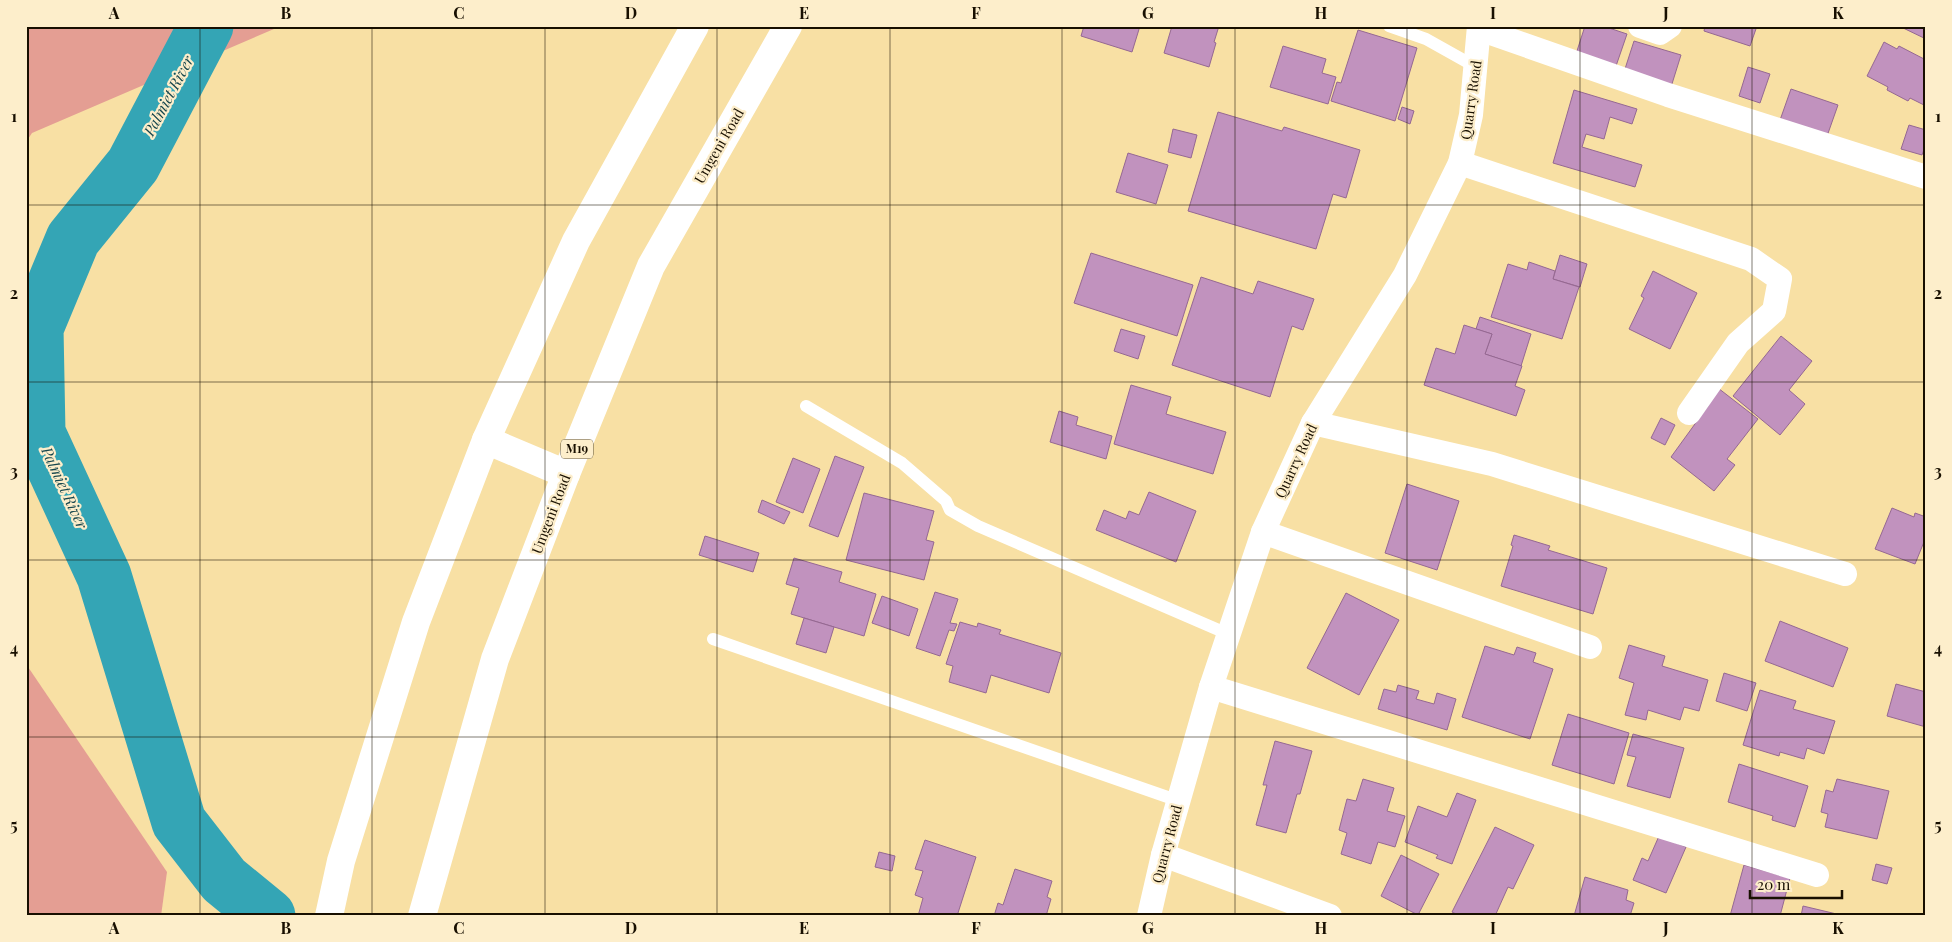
<svg xmlns="http://www.w3.org/2000/svg" width="1952" height="942" font-family="'Playfair Display',serif">
  <rect width="100%" height="100%" fill="#f8e0a4"/>
  <g fill="#e49e93">
    <polygon points="26,26 281,26 32,133 26,142"/>
    <polygon points="26,664 167,872 161,916 26,916"/>
  </g>
  <g fill="none" stroke-linecap="round" stroke-linejoin="round">
    <polyline stroke="#34a5b5" stroke-width="55" points="206,26 133,165 73,239 36,328 38,433 104,576 179,822 224,880 268,916"/>
  </g>
  <g fill="#c192be" stroke="#956892">
    <polygon points="1084,26 1140,26 1132,52 1081,36"/>
    <polygon points="1172,26 1219,26 1214,42 1216,43 1209,67 1164,53"/>
    <polygon points="1585,26 1603,26 1627,34 1616,66 1576,54"/>
    <polygon points="1705,26 1757,26 1750,46 1704,31"/>
    <polygon points="1899,26 1926,26 1926,39"/>
    <polygon points="1358,30 1417,48 1395,121 1331,101 1337,82 1341,83"/>
    <polygon points="1634,41 1681,55 1671,87 1624,72"/>
    <polygon points="1884,42 1897,49 1899,46 1926,60 1926,106 1910,98 1908,101 1887,90 1888,87 1867,76"/>
    <polygon points="1283,46 1326,59 1322,73 1336,77 1328,104 1270,87"/>
    <polygon points="1748,67 1770,74 1760,103 1739,96"/>
    <polygon points="1791,89 1838,105 1826,139 1779,123"/>
    <polygon points="1574,90 1637,109 1632,124 1610,117 1604,139 1586,134 1582,147 1642,165 1635,187 1553,163"/>
    <polygon points="1402,107 1414,111 1410,124 1398,119"/>
    <polygon points="1218,112 1282,131 1284,127 1360,150 1346,198 1333,194 1316,249 1188,211"/>
    <polygon points="1909,125 1926,130 1926,144 1922,155 1901,149"/>
    <polygon points="1173,129 1197,135 1191,158 1168,152"/>
    <polygon points="1128,153 1168,165 1156,204 1116,192"/>
    <polygon points="1091,253 1193,285 1177,336 1074,303"/>
    <polygon points="1560,255 1587,264 1580,287 1553,279"/>
    <polygon points="1529,262 1555,271 1553,279 1579,287 1562,339 1491,317 1508,264 1527,270"/>
    <polygon points="1653,271 1697,293 1670,349 1629,329 1644,298 1641,296"/>
    <polygon points="1201,277 1253,294 1258,281 1314,299 1303,330 1292,326 1270,397 1172,365"/>
    <polygon points="1480,317 1531,334 1521,366 1485,354 1492,334 1476,329"/>
    <polygon points="1464,325 1492,334 1485,354 1522,366 1515,386 1525,390 1516,416 1424,385 1436,348 1455,354"/>
    <polygon points="1121,329 1145,336 1138,359 1114,351"/>
    <polygon points="1781,336 1812,361 1789,390 1805,404 1780,435 1733,396"/>
    <polygon points="1131,385 1171,397 1166,414 1226,432 1213,474 1114,444"/>
    <polygon points="1718,388 1758,419 1727,459 1735,465 1714,491 1671,457 1708,406"/>
    <polygon points="1059,411 1078,417 1076,425 1112,436 1106,459 1050,442"/>
    <polygon points="1661,418 1675,425 1665,445 1651,438"/>
    <polygon points="835,456 864,467 838,537 809,526"/>
    <polygon points="793,458 820,469 803,513 776,502"/>
    <polygon points="1407,484 1459,501 1437,570 1385,553"/>
    <polygon points="1149,492 1196,511 1176,562 1096,530 1104,510 1126,519 1129,511 1139,515"/>
    <polygon points="864,493 934,511 926,540 934,542 924,580 846,560"/>
    <polygon points="762,500 790,512 784,524 758,512"/>
    <polygon points="1892,508 1914,517 1915,513 1926,517 1926,537 1915,564 1875,549"/>
    <polygon points="1514,535 1550,546 1548,550 1607,568 1593,614 1501,586 1513,546 1511,545"/>
    <polygon points="705,536 759,553 753,572 699,555"/>
    <polygon points="794,558 842,572 839,582 876,594 864,636 791,614 799,588 786,584"/>
    <polygon points="935,592 958,599 950,623 957,624 954,631 949,630 940,656 916,648"/>
    <polygon points="1346,593 1399,620 1359,695 1307,668"/>
    <polygon points="882,596 918,609 909,636 872,623"/>
    <polygon points="804,618 834,627 826,653 796,644"/>
    <polygon points="1780,621 1848,648 1833,687 1765,661"/>
    <polygon points="960,622 977,627 978,623 1001,630 999,634 1061,653 1049,693 991,675 986,693 949,682 953,666 946,664"/>
    <polygon points="1629,645 1665,656 1662,666 1708,680 1699,711 1684,707 1680,720 1648,710 1646,720 1625,715 1634,683 1619,678"/>
    <polygon points="1485,646 1514,655 1517,647 1536,653 1533,662 1553,669 1530,739 1462,717"/>
    <polygon points="1724,673 1756,683 1747,711 1716,701"/>
    <polygon points="1896,684 1926,692 1926,727 1887,716"/>
    <polygon points="1398,685 1419,691 1416,699 1434,704 1437,693 1456,699 1447,730 1378,709 1384,689 1396,692"/>
    <polygon points="1760,690 1796,701 1793,709 1835,721 1824,754 1807,748 1804,759 1780,752 1779,756 1743,745"/>
    <polygon points="1568,714 1629,733 1614,784 1552,765"/>
    <polygon points="1633,734 1684,748 1670,798 1627,786 1636,757 1627,755"/>
    <polygon points="1275,741 1312,751 1300,794 1297,794 1286,833 1256,825 1267,785 1263,785"/>
    <polygon points="1739,764 1808,786 1795,827 1772,820 1773,816 1728,802"/>
    <polygon points="1363,779 1394,788 1387,811 1405,816 1395,847 1378,842 1371,864 1341,854 1347,833 1339,830 1347,799 1356,801"/>
    <polygon points="1837,779 1889,791 1877,839 1825,827 1828,814 1821,812 1826,790 1833,792"/>
    <polygon points="1457,793 1476,800 1452,864 1436,858 1438,855 1405,842 1418,806 1447,817"/>
    <polygon points="1495,827 1534,845 1513,889 1508,887 1495,916 1455,916 1456,914 1452,912"/>
    <polygon points="1659,836 1686,847 1666,893 1633,880 1642,858 1648,861"/>
    <polygon points="925,840 976,857 957,916 918,916 923,898 915,895 923,871 915,869"/>
    <polygon points="879,852 895,856 892,871 875,867"/>
    <polygon points="1401,855 1439,874 1418,915 1381,896"/>
    <polygon points="1876,864 1892,868 1887,884 1872,880"/>
    <polygon points="1744,865 1790,878 1780,916 1730,916"/>
    <polygon points="1015,869 1052,881 1047,897 1051,899 1046,916 994,916 998,903 1003,905"/>
    <polygon points="1585,877 1628,890 1626,900 1634,903 1630,916 1574,916"/>
    <polygon points="1803,906 1845,916 1801,916"/>
  </g>
  <g fill="none" stroke-linecap="round" stroke-linejoin="round">
    <g stroke="#fff" stroke-width="12">
      <polyline points="1389,26 1426,39 1476,67"/>
      <polyline points="806,406 902,463 946,501 950,510 978,526 1228,634"/>
      <polyline points="713,639 1179,801"/>
    </g>
    <g stroke="#fff" stroke-width="24">
      <polyline points="1640,26 1660,33 1670,26"/>
      <polyline points="1479,29 1668,95 1926,177"/>
      <polyline points="1460,163 1751,259 1780,279 1774,311 1738,343 1689,413"/>
      <polyline points="1313,423 1492,464 1845,574"/>
      <polyline points="1263,532 1590,647"/>
      <polyline points="1211,687 1817,875"/>
      <polyline points="1163,855 1330,916"/>
      <polyline points="1149,916 1163,855 1211,687 1263,532 1313,423 1405,275 1460,163 1471,115 1479,26"/>
    </g>
    <g stroke="#fff" stroke-width="28">
      <polyline points="486,440 566,474"/>
      <polyline points="329,916 341,861 416,622 486,440 576,241 695,26"/>
      <polyline points="422,916 495,659 566,474 651,266 788,26"/>
    </g>
  </g>
  <path fill="none" stroke="#180f00" stroke-width="1" stroke-opacity="0.55" d="M200 26V916M372 26V916M545 26V916M717 26V916M890 26V916M1062 26V916M1235 26V916M1407 26V916M1580 26V916M1752 26V916M26 205H1926M26 382H1926M26 560H1926M26 737H1926"/>
  <g text-anchor="middle" stroke-width="4.5" stroke-linejoin="round" paint-order="stroke">
    <rect fill="#fdeecb" stroke="#5d523d" stroke-width="1" x="561" y="439.5" width="32" height="19" rx="4"/>
    <g font-size="12" font-weight="bold" fill="#180f00">
      <text x="577" y="453">M19</text>
    </g>
    <g font-size="14" fill="#180f00" stroke="#fdeecb">
      <text transform="translate(1471 100) rotate(-82)" y="5">Quarry Road</text>
      <text transform="translate(719 146) rotate(-60)" y="5">Umgeni Road</text>
      <text transform="translate(1296 461) rotate(-65)" y="5">Quarry Road</text>
      <text transform="translate(551 514) rotate(-69)" y="5">Umgeni Road</text>
      <text transform="translate(1167 844) rotate(-75)" y="5">Quarry Road</text>
    </g>
    <g font-size="15" font-style="italic" fill="#16464d" stroke="#fdeecb">
      <text transform="translate(169 96) rotate(-62)" y="5">Palmiet River</text>
      <text transform="translate(64 488) rotate(65)" y="5">Palmiet River</text>
    </g>
  </g>
  <rect width="1952" height="942" fill="none" stroke="#fdeecb" stroke-width="55"/>
  <path d="M1750 890v8h92v-8" fill="none" stroke="#180f00" stroke-width="2.5"/>
  <text x="1757" y="890" font-size="15" fill="#180f00" stroke="#fdeecb" stroke-width="4" paint-order="stroke">20 m</text>
  <rect x="28" y="28" width="1896" height="886" fill="none" stroke="#180f00" stroke-width="2"/>
  <g font-size="16" text-anchor="middle" font-weight="bold" fill="#180f00">
    <text x="114" y="19">A</text>
    <text x="286" y="19">B</text>
    <text x="459" y="19">C</text>
    <text x="631" y="19">D</text>
    <text x="804" y="19">E</text>
    <text x="976" y="19">F</text>
    <text x="1148" y="19">G</text>
    <text x="1321" y="19">H</text>
    <text x="1493" y="19">I</text>
    <text x="1666" y="19">J</text>
    <text x="1838" y="19">K</text>
    <text x="14" y="122">1</text>
    <text x="1938" y="122">1</text>
    <text x="14" y="299">2</text>
    <text x="1938" y="299">2</text>
    <text x="14" y="477">3</text>
    <text x="1938" y="477">3</text>
    <text x="14" y="654">4</text>
    <text x="1938" y="654">4</text>
    <text x="14" y="831">5</text>
    <text x="1938" y="831">5</text>
    <text x="114" y="934">A</text>
    <text x="286" y="934">B</text>
    <text x="459" y="934">C</text>
    <text x="631" y="934">D</text>
    <text x="804" y="934">E</text>
    <text x="976" y="934">F</text>
    <text x="1148" y="934">G</text>
    <text x="1321" y="934">H</text>
    <text x="1493" y="934">I</text>
    <text x="1666" y="934">J</text>
    <text x="1838" y="934">K</text>
  </g>
</svg>
